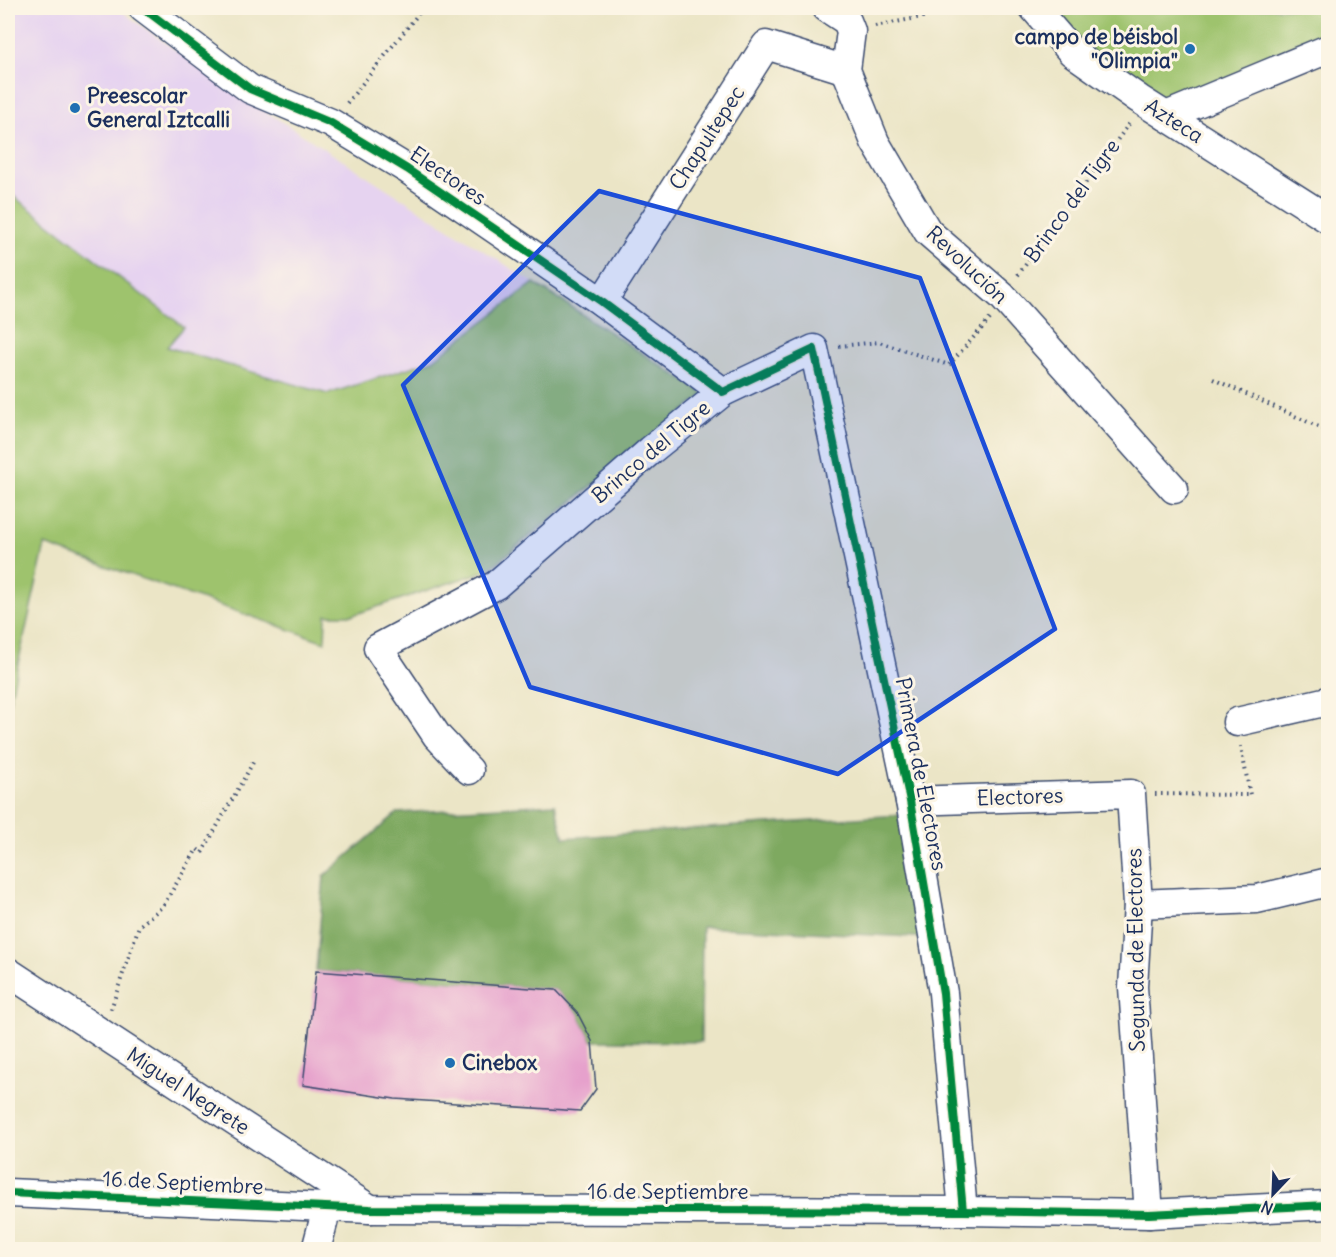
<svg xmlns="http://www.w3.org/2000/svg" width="1336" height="1257" font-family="Delius,sans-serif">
  <rect width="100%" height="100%" fill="#fcf5e5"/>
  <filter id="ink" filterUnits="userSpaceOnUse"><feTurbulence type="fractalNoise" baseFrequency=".0167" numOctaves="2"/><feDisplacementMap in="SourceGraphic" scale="12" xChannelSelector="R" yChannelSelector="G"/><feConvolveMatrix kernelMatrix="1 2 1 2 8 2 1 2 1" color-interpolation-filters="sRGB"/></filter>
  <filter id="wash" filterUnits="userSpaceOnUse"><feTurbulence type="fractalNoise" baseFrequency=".008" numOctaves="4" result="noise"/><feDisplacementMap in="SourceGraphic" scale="24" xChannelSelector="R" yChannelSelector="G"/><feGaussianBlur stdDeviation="1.35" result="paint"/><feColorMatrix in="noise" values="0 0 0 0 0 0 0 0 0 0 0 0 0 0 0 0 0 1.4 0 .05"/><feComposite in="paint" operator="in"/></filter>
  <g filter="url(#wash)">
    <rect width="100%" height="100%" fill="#ebe5c6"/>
    <polygon fill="#e6d3f0" points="8,8 117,8 220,82 534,283 433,360 328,394 166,347 184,326 8,192"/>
    <g fill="#9ec36d" stroke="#5c7966" stroke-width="1.5">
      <polygon points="1048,8 1328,8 1328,35 1163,110 1094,62"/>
      <polygon points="8,192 184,327 167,347 328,394 433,360 534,283 705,394 488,570 353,615 326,615 325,642 45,545 8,708"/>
    </g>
    <polygon fill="#7ea960" stroke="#4c6c5f" stroke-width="1.5" points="555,804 564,838 899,815 933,938 702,927 701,1042 592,1041 577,1012 556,990 316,971 324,876 397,813"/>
    <g id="blocks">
      <polygon fill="#e6a1cc" points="316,971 556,990 577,1012 592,1041 596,1089 580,1111 395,1099 303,1085"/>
    </g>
  </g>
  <g filter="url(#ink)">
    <use href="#blocks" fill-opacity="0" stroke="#3a4a6e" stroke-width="1.5"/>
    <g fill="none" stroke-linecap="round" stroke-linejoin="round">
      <defs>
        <g id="minor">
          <polyline points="143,8 250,89 331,123 407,169 602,302 723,392"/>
          <polyline points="827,8 847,21 851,31 846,70 875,142 928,232 1002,296 1174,489"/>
          <polyline points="1034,8 1072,52 1139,99 1328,219"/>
          <polyline points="1166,116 1328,49"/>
          <polyline points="602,302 766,45 846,70"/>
          <polyline points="1237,722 1328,701"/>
          <polyline points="469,770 437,736 378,648 496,585 651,450 723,392 814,349 910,801 943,993 963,1211"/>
          <polyline points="910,801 1131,794 1138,904 1133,987 1149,1214"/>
          <polyline points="1138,904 1257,899 1328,882"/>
          <polyline points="8,972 370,1209"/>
          <polyline points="8,1193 370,1209 963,1211 1149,1214 1328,1205"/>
          <polyline points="316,1250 327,1208"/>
        </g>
      </defs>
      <use href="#minor" stroke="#3a4a6e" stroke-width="31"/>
      <g stroke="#3a4a6e" stroke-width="4" stroke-dasharray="1.5 4.5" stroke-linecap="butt">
        <polyline points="875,26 969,8 1010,9"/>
        <polyline points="347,103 423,8"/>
        <polyline points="1018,275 1129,124"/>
        <polyline points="839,346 879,342 949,365 990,319"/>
        <polyline points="1213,379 1328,431"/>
        <polyline points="1155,794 1250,795 1241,746"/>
        <polyline points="111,1009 139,926 163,906 197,849 202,853 255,759"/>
      </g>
      <use href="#minor" stroke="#fff" stroke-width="28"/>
      <defs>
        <g id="cycleway">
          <polyline points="143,8 250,89 331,123 407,169 602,302 723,392 814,349 910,801 943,993 963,1211"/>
          <polyline points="8,1193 370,1209 963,1211 1149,1214 1328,1205"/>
        </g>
      </defs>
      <use href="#cycleway" stroke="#fcf5e5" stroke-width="11"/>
      <use href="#cycleway" stroke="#00873e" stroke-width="8"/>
    </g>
  </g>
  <path fill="#1d4ed8" fill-opacity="0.2" stroke="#1d4ed8" stroke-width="4.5" stroke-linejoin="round" d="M599 191 920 278 1055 629 838 774 530 687 403 385Z"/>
  <g fill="#1f6fb2" stroke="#fcf5e5" stroke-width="2">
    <circle cx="1190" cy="49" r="6"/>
    <circle cx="75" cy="108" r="6"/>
    <circle cx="450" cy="1063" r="6"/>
  </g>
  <g text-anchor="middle" stroke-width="6" stroke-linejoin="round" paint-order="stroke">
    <g font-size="21" font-weight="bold" fill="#1b2f5e" stroke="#fcf5e5" text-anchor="start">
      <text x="1178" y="44" text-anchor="end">campo de béisbol<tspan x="1178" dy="24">"Olimpia"</tspan></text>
      <text x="87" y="103">Preescolar<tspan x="87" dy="24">General Iztcalli</tspan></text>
      <text x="462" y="1070">Cinebox</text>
    </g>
    <g font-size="21" fill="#1b2f5e" stroke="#fcf5e5">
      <text transform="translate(1174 121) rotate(32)" y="7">Azteca</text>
      <text transform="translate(707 138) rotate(-57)" y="7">Chapultepec</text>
      <text transform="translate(448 176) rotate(34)" y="7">Electores</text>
      <text transform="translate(1072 201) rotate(-54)" y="7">Brinco del Tigre</text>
      <text transform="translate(967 265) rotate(43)" y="7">Revolución</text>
      <text transform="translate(651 452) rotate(-40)" y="7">Brinco del Tigre</text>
      <text transform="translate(921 774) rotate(79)" y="7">Primera de Electores</text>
      <text transform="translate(1020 797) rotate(-2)" y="7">Electores</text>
      <text transform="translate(1136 950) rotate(-91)" y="7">Segunda de Electores</text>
      <text transform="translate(188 1091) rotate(33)" y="7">Miguel Negrete</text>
      <text transform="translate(183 1183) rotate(3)" y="7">16 de Septiembre</text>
      <text x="668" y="1199">16 de Septiembre</text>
    </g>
  </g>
  <rect width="1336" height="1257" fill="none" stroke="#fcf5e5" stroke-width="30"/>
  <g transform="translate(1273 1194) rotate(203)" stroke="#fcf5e5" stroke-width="4.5" paint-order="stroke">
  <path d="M0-4.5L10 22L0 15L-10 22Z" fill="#1b2f5e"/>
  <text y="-9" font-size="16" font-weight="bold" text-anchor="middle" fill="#1b2f5e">N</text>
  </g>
</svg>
